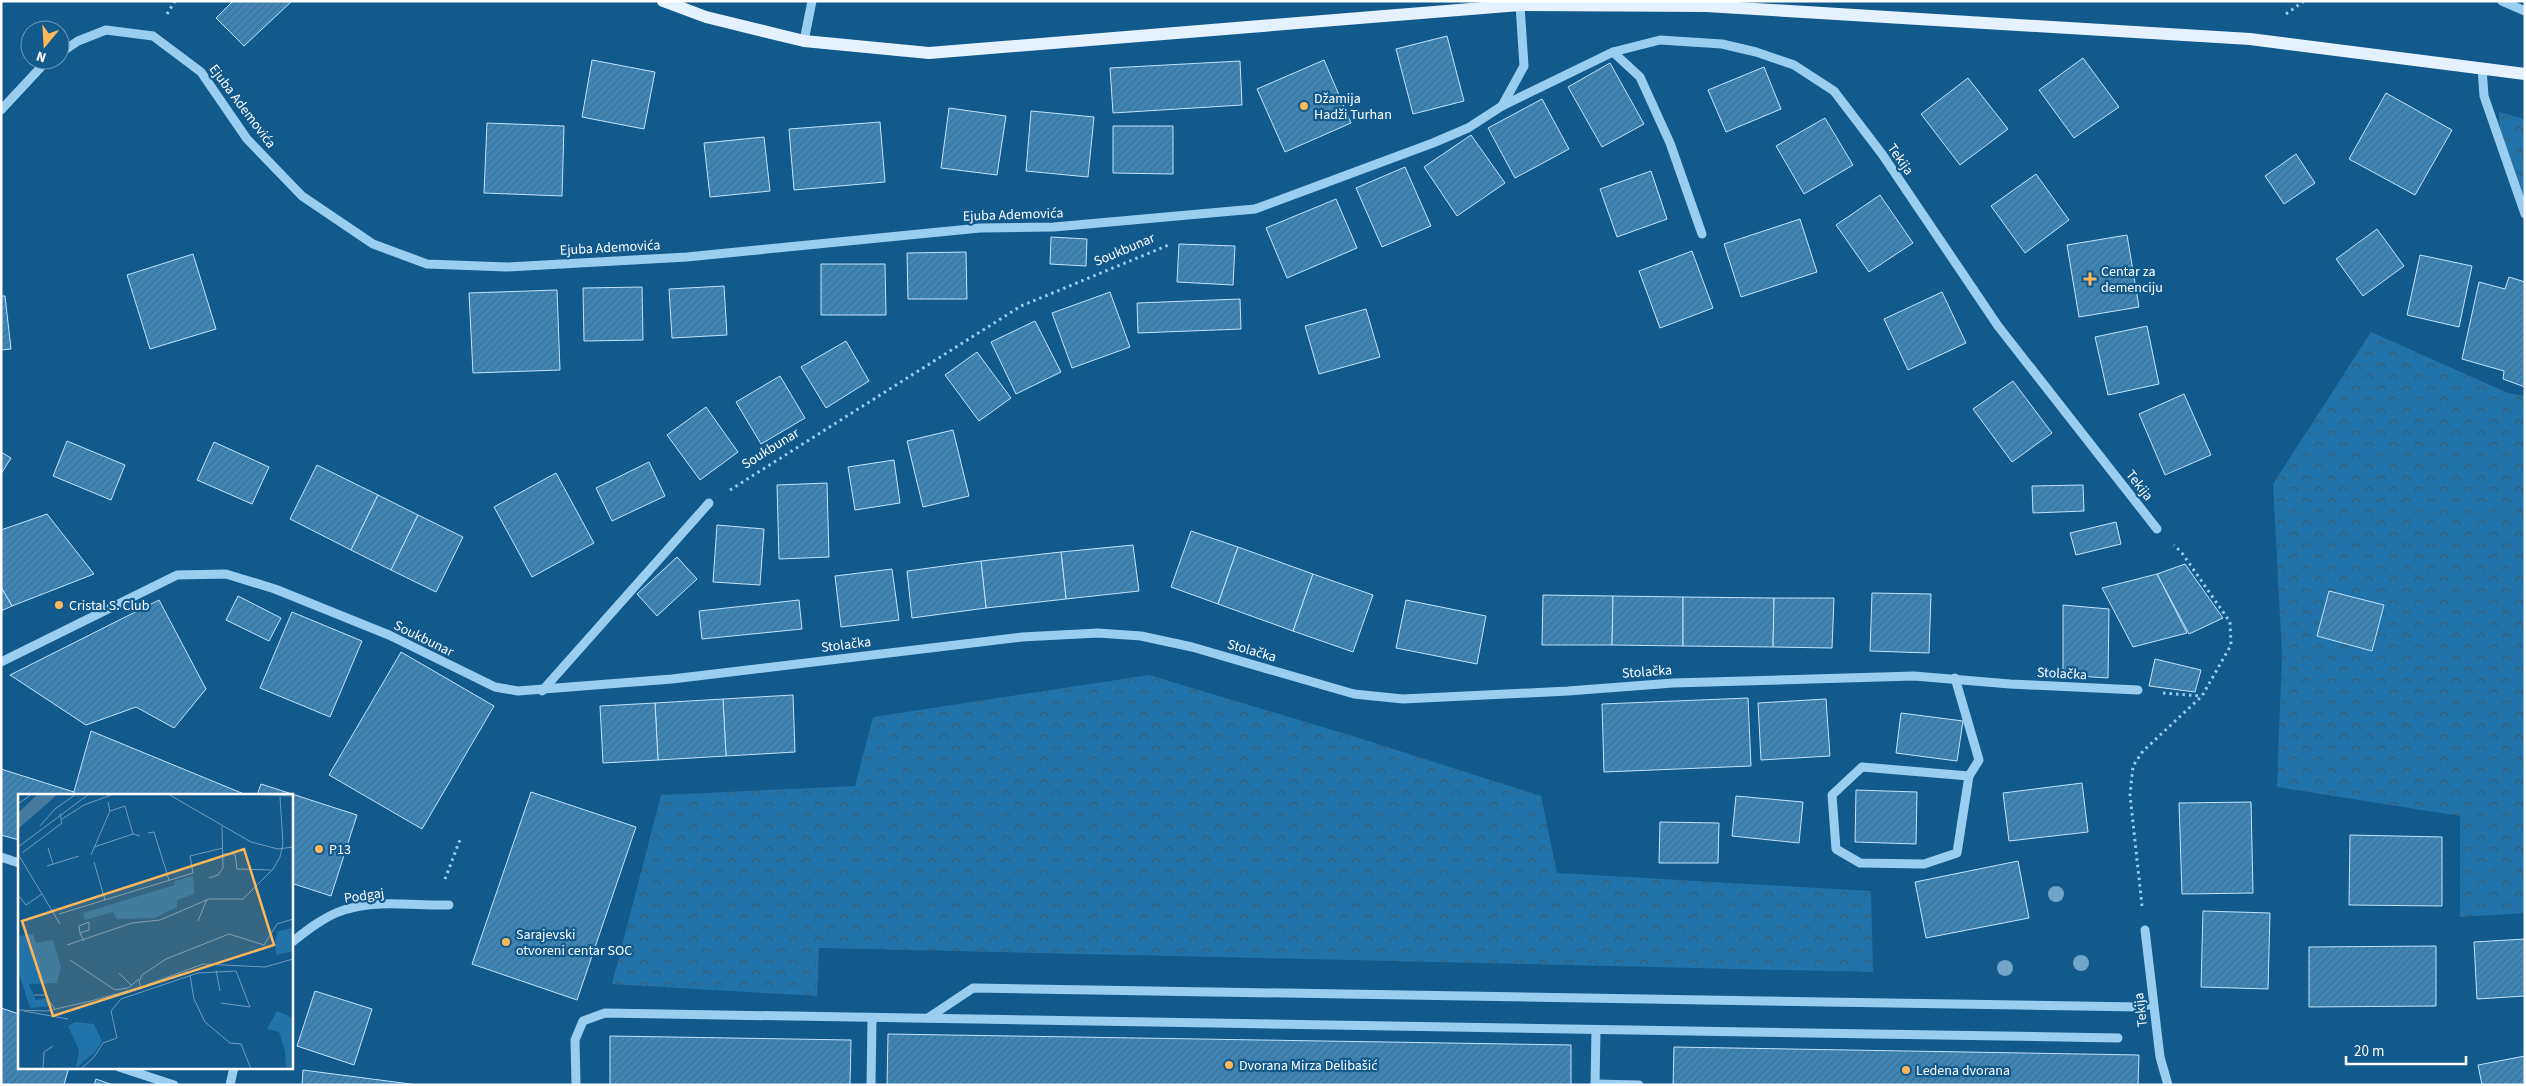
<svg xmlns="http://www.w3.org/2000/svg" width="2526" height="1086" font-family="'Source Sans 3',sans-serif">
  <defs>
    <pattern id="forest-crowns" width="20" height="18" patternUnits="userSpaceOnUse" patternTransform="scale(1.25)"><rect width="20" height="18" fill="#2173a9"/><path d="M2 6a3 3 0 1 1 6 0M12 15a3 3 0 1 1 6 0" fill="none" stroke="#3b5c71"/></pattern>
    <pattern id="building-hatch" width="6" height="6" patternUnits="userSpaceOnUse" patternTransform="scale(1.25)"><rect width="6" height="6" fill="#3e86b8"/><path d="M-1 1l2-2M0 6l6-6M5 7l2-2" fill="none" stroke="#446f8d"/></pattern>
  </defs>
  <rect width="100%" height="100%" fill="#12598c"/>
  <g fill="url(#forest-crowns)">
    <polygon points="2499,112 2525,119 2525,208 2501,155"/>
    <polygon points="2371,332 2508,393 2525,396 2525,913 2460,917 2460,816 2277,787 2282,654 2273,484"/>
    <polygon points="1149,675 1359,738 1541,796 1557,873 1871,891 1873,972 819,948 817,996 612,984 661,795 855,786 873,717"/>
  </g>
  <g fill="url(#building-hatch)" stroke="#c1e4fc">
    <polygon points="233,1 292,1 244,46 216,18"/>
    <polygon points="1447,36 1464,101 1413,114 1396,49"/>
    <polygon points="2083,58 2119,107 2074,138 2039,90"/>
    <polygon points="592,60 655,72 644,129 582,117"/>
    <polygon points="1324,60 1351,123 1285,152 1257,89"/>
    <polygon points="1240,61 1242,105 1113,113 1110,68"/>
    <polygon points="1610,63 1644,124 1602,147 1568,87"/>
    <polygon points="1764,67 1781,109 1726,132 1708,90"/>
    <polygon points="1968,78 2008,129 1960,165 1921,114"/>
    <polygon points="2386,93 2452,130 2415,195 2349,159"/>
    <polygon points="1542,99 1569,149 1515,178 1488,128"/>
    <polygon points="949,108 1006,116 997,175 941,168"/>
    <polygon points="1031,111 1094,117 1088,177 1026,171"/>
    <polygon points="1825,118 1853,165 1804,194 1776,146"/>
    <polygon points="880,122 885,182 794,190 789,129"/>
    <polygon points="487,123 564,126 562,196 484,193"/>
    <polygon points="1113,126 1173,126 1173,174 1113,173"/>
    <polygon points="1471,135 1505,183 1457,216 1424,167"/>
    <polygon points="764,137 770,191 710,197 704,143"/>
    <polygon points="2296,154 2315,183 2284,204 2265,176"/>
    <polygon points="1405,167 1431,226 1382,247 1356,188"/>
    <polygon points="1651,171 1667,219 1617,237 1600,189"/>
    <polygon points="2036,174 2069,220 2025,253 1991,206"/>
    <polygon points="1880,195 1913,243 1869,272 1836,225"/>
    <polygon points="1336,199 1357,248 1287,278 1266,228"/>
    <polygon points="1800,219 1817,272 1741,297 1724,244"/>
    <polygon points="2377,229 2404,266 2363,296 2336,259"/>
    <polygon points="2127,235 2139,307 2079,317 2067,245"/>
    <polygon points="1051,237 1087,239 1086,266 1050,264"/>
    <polygon points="1179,244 1235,246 1233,285 1177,282"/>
    <polygon points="1692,251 1713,308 1660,328 1639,271"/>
    <polygon points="966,252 967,299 908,299 907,253"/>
    <polygon points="193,254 216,329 150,349 127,275"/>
    <polygon points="2420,255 2472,266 2459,327 2407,315"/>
    <polygon points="821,264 885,264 886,315 821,315"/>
    <polygon points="2509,277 2525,282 2525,387 2503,379 2504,371 2462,359 2479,282 2505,289"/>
    <polygon points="724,286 727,335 672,338 669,289"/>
    <polygon points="642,287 643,340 584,341 583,288"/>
    <polygon points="557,290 560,370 473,373 469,293"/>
    <polygon points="1110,292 1130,347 1072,368 1052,313"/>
    <polygon points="1942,292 1966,343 1908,370 1884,319"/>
    <polygon points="1,296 5,296 11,349 1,350"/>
    <polygon points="1240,299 1241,329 1138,333 1137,303"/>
    <polygon points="1366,309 1380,357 1319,374 1305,326"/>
    <polygon points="1035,321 1061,372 1016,394 991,342"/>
    <polygon points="2147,326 2159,384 2108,395 2095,337"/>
    <polygon points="846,341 869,381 826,408 801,367"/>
    <polygon points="977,352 1011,398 979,421 945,375"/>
    <polygon points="780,376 805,418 761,444 736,402"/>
    <polygon points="2013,381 2052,433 2012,462 1973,409"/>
    <polygon points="2184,394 2211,455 2165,475 2139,414"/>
    <polygon points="706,407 738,452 700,480 667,435"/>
    <polygon points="953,430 969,496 923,507 907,441"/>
    <polygon points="67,441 125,465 111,500 53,476"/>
    <polygon points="214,442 269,467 252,504 197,480"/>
    <polygon points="1,452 11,458 1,474"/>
    <polygon points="894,460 900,503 855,510 848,467"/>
    <polygon points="649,462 665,496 612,521 596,488"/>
    <polygon points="317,465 378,495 351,550 290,519"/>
    <polygon points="556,473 594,543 532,577 494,507"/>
    <polygon points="827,483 829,557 779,559 777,485"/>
    <polygon points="2083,485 2084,511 2033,513 2032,486"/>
    <polygon points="378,495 418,515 391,570 351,550"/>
    <polygon points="47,514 94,574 12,606 1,587 1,530"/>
    <polygon points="418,515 463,537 436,592 391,570"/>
    <polygon points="2116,522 2121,544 2076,555 2070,533"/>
    <polygon points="717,525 764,529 760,585 713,582"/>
    <polygon points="1191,531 1238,547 1218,604 1171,587"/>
    <polygon points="1133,545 1139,591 1066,599 1061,552"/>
    <polygon points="1238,547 1313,574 1293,631 1218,604"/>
    <polygon points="1061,552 1066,599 986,608 981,561"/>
    <polygon points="677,557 697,579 657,616 637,594"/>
    <polygon points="981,561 986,608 912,618 907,571"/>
    <polygon points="2185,564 2223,618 2189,634 2157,574"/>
    <polygon points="892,569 899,620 841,627 835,576"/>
    <polygon points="1313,574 1373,595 1353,652 1293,631"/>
    <polygon points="2157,574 2187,633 2133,647 2102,588"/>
    <polygon points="1,587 12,606 1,611"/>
    <polygon points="2329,591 2384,605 2372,651 2317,636"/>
    <polygon points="1872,593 1931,594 1929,653 1870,651"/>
    <polygon points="1543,595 1613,596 1612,645 1542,645"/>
    <polygon points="238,596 281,618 269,641 226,620"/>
    <polygon points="1613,596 1683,597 1683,646 1612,645"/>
    <polygon points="1683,597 1774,598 1773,647 1683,646"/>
    <polygon points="1774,598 1834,598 1832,648 1773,647"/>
    <polygon points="159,600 206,689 174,728 136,707 86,725 10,675"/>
    <polygon points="799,600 802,629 702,639 699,611"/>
    <polygon points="1406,600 1486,616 1477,664 1396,648"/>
    <polygon points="2063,605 2109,609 2108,678 2063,675"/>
    <polygon points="292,612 362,641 330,717 260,688"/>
    <polygon points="401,652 494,706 422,829 329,775"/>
    <polygon points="2155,659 2201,670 2195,692 2149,686"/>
    <polygon points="793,695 795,752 726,756 723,699"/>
    <polygon points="1748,698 1751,766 1604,772 1602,704"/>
    <polygon points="723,699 726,756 658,760 655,703"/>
    <polygon points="1826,699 1830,756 1761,760 1758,703"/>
    <polygon points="655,703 658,760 603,763 600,706"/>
    <polygon points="1901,713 1963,721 1957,761 1896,753"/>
    <polygon points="91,731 244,794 73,795"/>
    <polygon points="1,769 74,792 73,795 19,795 19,840 1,835"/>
    <polygon points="2082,783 2088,832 2009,841 2003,793"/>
    <polygon points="261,784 357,815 331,896 291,883 291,795 257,795"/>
    <polygon points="1856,790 1917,792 1916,844 1855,842"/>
    <polygon points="531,792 636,827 577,1000 472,964"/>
    <polygon points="1736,796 1803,802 1799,843 1732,836"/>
    <polygon points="2251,802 2253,893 2182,894 2179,803"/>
    <polygon points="1660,822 1719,823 1718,863 1659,863"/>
    <polygon points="2350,835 2442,837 2442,906 2349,905"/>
    <polygon points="2018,861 2029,918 1926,938 1915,882"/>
    <polygon points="2203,911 2270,913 2268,989 2201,987"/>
    <polygon points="2525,939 2525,996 2477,999 2474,942"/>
    <polygon points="2436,946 2436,1006 2309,1007 2309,947"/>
    <polygon points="315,991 372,1009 354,1065 297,1046"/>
    <polygon points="1,1008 19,1014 19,1067 69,1067 64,1085 1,1085"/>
    <polygon points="888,1034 1571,1045 1571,1085 887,1085"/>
    <polygon points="610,1036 851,1040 850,1085 610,1085"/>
    <polygon points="1674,1047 2139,1055 2138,1085 1673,1085"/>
    <polygon points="2525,1056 2525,1085 2482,1085 2478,1065"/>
    <polygon points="303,1070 418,1085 302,1085"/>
    <polygon points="96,1079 113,1085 94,1085"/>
  </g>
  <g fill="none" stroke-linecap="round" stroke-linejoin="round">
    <g stroke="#9acef1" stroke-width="3" stroke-dasharray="2.5 4" stroke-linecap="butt">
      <polyline points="167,14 175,1"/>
      <polyline points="2286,14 2304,1"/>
      <polyline points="730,490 1021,306 1171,244"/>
      <polyline points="2163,693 2202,696"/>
      <polyline points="445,879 461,837"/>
      <polyline points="2142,906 2130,795 2133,766 2143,751 2202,696 2231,645 2230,622 2182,553 2174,545"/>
    </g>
    <g stroke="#9acef1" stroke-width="9">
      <polyline points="2502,1 2525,11"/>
      <polyline points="804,41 812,1"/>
      <polyline points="1613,52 1640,77 1670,143 1702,234"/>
      <polyline points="60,53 78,41 106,30 153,36 201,72 247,139 302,196 373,244 427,264 507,267 687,257 980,228 1054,227 1255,209 1433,143 1468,128 1502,106 1524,66 1520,5"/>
      <polyline points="2482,68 2484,96 2525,214"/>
      <polyline points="1502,106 1613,52 1660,40 1722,44 1756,52 1794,65 1834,91 1882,154 1998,326 2157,529"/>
      <polyline points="1,110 42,66 50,60"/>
      <polyline points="1,662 177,575 226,574 275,589 389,635 495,687 518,691 672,679 1022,637 1098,633 1141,636 1192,647 1354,694 1403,699 1568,691 1673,683 1914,676 2010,684 2138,690"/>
      <polyline points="1955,678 1979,760 1969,776 1862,767 1832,795 1836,849 1860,863 1924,864 1957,853 1969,776"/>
      <polyline points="542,691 709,503"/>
      <polyline points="1,857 19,863"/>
      <polyline points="2145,930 2160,1057 2168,1085"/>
      <path d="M291 943C307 930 325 916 344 910 377 899 415 906 449 905"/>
      <polyline points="928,1018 973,988 2138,1007 2153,1004"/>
      <polyline points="119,1067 174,1085"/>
      <polyline points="1595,1084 1639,1085"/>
      <polyline points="230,1085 234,1067"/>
      <polyline points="576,1085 575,1040 583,1021 605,1013 2118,1038"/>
      <polyline points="871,1085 872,1018"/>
      <polyline points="1595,1085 1596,1030"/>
    </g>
    <polyline stroke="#e4f2ff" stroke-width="12" points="663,1 706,17 804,41 929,53 1520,5 1706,6 2250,39 2525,74"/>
  </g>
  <g fill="#72a5ca">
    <circle cx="2056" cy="894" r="8"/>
    <circle cx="2081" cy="963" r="8"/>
    <circle cx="2005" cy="968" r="8"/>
  </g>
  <g fill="#ffb75a" stroke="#12598c" stroke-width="2">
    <circle cx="1304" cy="106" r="5"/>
    <path d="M2087.5 271.5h5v5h5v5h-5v5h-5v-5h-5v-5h5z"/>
    <circle cx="59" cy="605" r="5"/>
    <circle cx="319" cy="849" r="5"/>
    <circle cx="506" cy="942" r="5"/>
    <circle cx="1229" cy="1065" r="5"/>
    <circle cx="1906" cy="1070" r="5"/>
  </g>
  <g text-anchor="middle" stroke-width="4.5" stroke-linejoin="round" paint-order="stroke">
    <g font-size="14" fill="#fff" stroke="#12598c" text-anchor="start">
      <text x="1314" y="103">Džamija<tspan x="1314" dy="16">Hadži Turhan</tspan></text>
      <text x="2101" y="276">Centar za<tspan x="2101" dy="16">demenciju</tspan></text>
      <text x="69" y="610">Cristal S. Club</text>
      <text x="329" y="854">P13</text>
      <text x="516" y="939">Sarajevski<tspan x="516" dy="16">otvoreni centar SOC</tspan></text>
      <text x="1239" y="1070">Dvorana Mirza Delibašić</text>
      <text x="1916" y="1075">Ledena dvorana</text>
    </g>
    <g font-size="14" fill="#fff" stroke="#12598c">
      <text transform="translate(243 106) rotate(53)" y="5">Ejuba Ademovića</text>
      <text transform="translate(1901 159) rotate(55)" y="5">Tekija</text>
      <text transform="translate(1013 214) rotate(-2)" y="5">Ejuba Ademovića</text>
      <text transform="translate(610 247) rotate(-3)" y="5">Ejuba Ademovića</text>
      <text transform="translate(1124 249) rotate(-23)" y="5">Soukbunar</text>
      <text transform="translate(770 448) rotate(-32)" y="5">Soukbunar</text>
      <text transform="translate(2140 485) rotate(52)" y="5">Tekija</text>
      <text transform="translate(424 638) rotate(26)" y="5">Soukbunar</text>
      <text transform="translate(846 644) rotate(-7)" y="5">Stolačka</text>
      <text transform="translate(1252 650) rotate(16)" y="5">Stolačka</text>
      <text transform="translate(1647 671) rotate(-4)" y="5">Stolačka</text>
      <text transform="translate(2062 673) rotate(3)" y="5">Stolačka</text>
      <text transform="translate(364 895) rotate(-8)" y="5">Podgaj</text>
      <text transform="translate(2140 1010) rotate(-97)" y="5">Tekija</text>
    </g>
  </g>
  <g transform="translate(18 794)">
    <rect width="275" height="275" fill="#12598c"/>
    <path d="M259 217 275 224V275L268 274 267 257 261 238 249 235Z" fill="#2173a9"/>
    <path d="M175 82 176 100 159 106V113L137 124 99 125 95 118 67 126 65 119 157 91V87ZM275 134V157L258 161 257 148 260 137ZM15 140 18 149 35 146 43 173 39 189 11 190 18 206 29 204 34 212 12 214 0 176V142Z" fill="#2173a9"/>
    <path d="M57 228 76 230 84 247 76 259 58 274 61 256 50 232Z" fill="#2173a9"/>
    <path d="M20 0H40L0 35V19Z" fill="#467a9f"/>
    <path fill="none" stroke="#719bba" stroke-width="1" d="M150 0 233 48 260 55 275 53M228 0 275 2M0 10 14 0M92 17 107 12 115 40 122 42M44 25 66 11 96 0M22 32 37 15 58 0M130 39 136 38 151 86M0 53 71 0M76 53 115 40M30 54 35 70M4 59 44 29 42 20M0 60 42 130M205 60H217L219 75 253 76M73 61 92 17 90 8M76 68 87 106M29 72 61 62M191 84 200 81 205 74 204 32M0 101 8 111 24 100M41 120 175 79 172 62 205 54M180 127 189 105M62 139 61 132 71 128V136L62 139 66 147M49 151 114 129 142 126 191 105H225L255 75 262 63 265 50 262 3M52 166 97 196 110 194 121 185M198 176 202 197M101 179 114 192M172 181 176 205 187 228 212 249 223 250 233 275M123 193 121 188 124 181 148 165 211 140 246 151 259 130 275 125M16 201H27L37 215M0 216 29 217 73 207 123 193 185 170 247 173 275 165M6 217 50 225M25 275 26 258 35 252M63 275 76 263 85 249 99 244 93 217 103 205 180 179 218 177 232 213 203 209"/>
    <path fill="#ffb75a" fill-opacity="0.15" stroke="#ffb75a" stroke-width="2.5" d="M226 55 256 151 35 222 4 127Z"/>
    <rect width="275" height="275" fill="none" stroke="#fff" stroke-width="2.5"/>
  </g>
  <rect width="2526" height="1086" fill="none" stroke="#ffffff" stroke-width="5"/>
  <g transform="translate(45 45) rotate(198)"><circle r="24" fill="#12598c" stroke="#719bba"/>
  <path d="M0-4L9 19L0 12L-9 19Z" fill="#ffb75a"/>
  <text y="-8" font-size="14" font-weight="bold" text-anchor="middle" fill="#ffffff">N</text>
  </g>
  <path d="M2346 1056v8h120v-8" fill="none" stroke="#ffffff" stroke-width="2.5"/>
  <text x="2354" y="1056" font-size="15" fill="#ffffff" stroke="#12598c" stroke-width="4" paint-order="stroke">20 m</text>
</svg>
